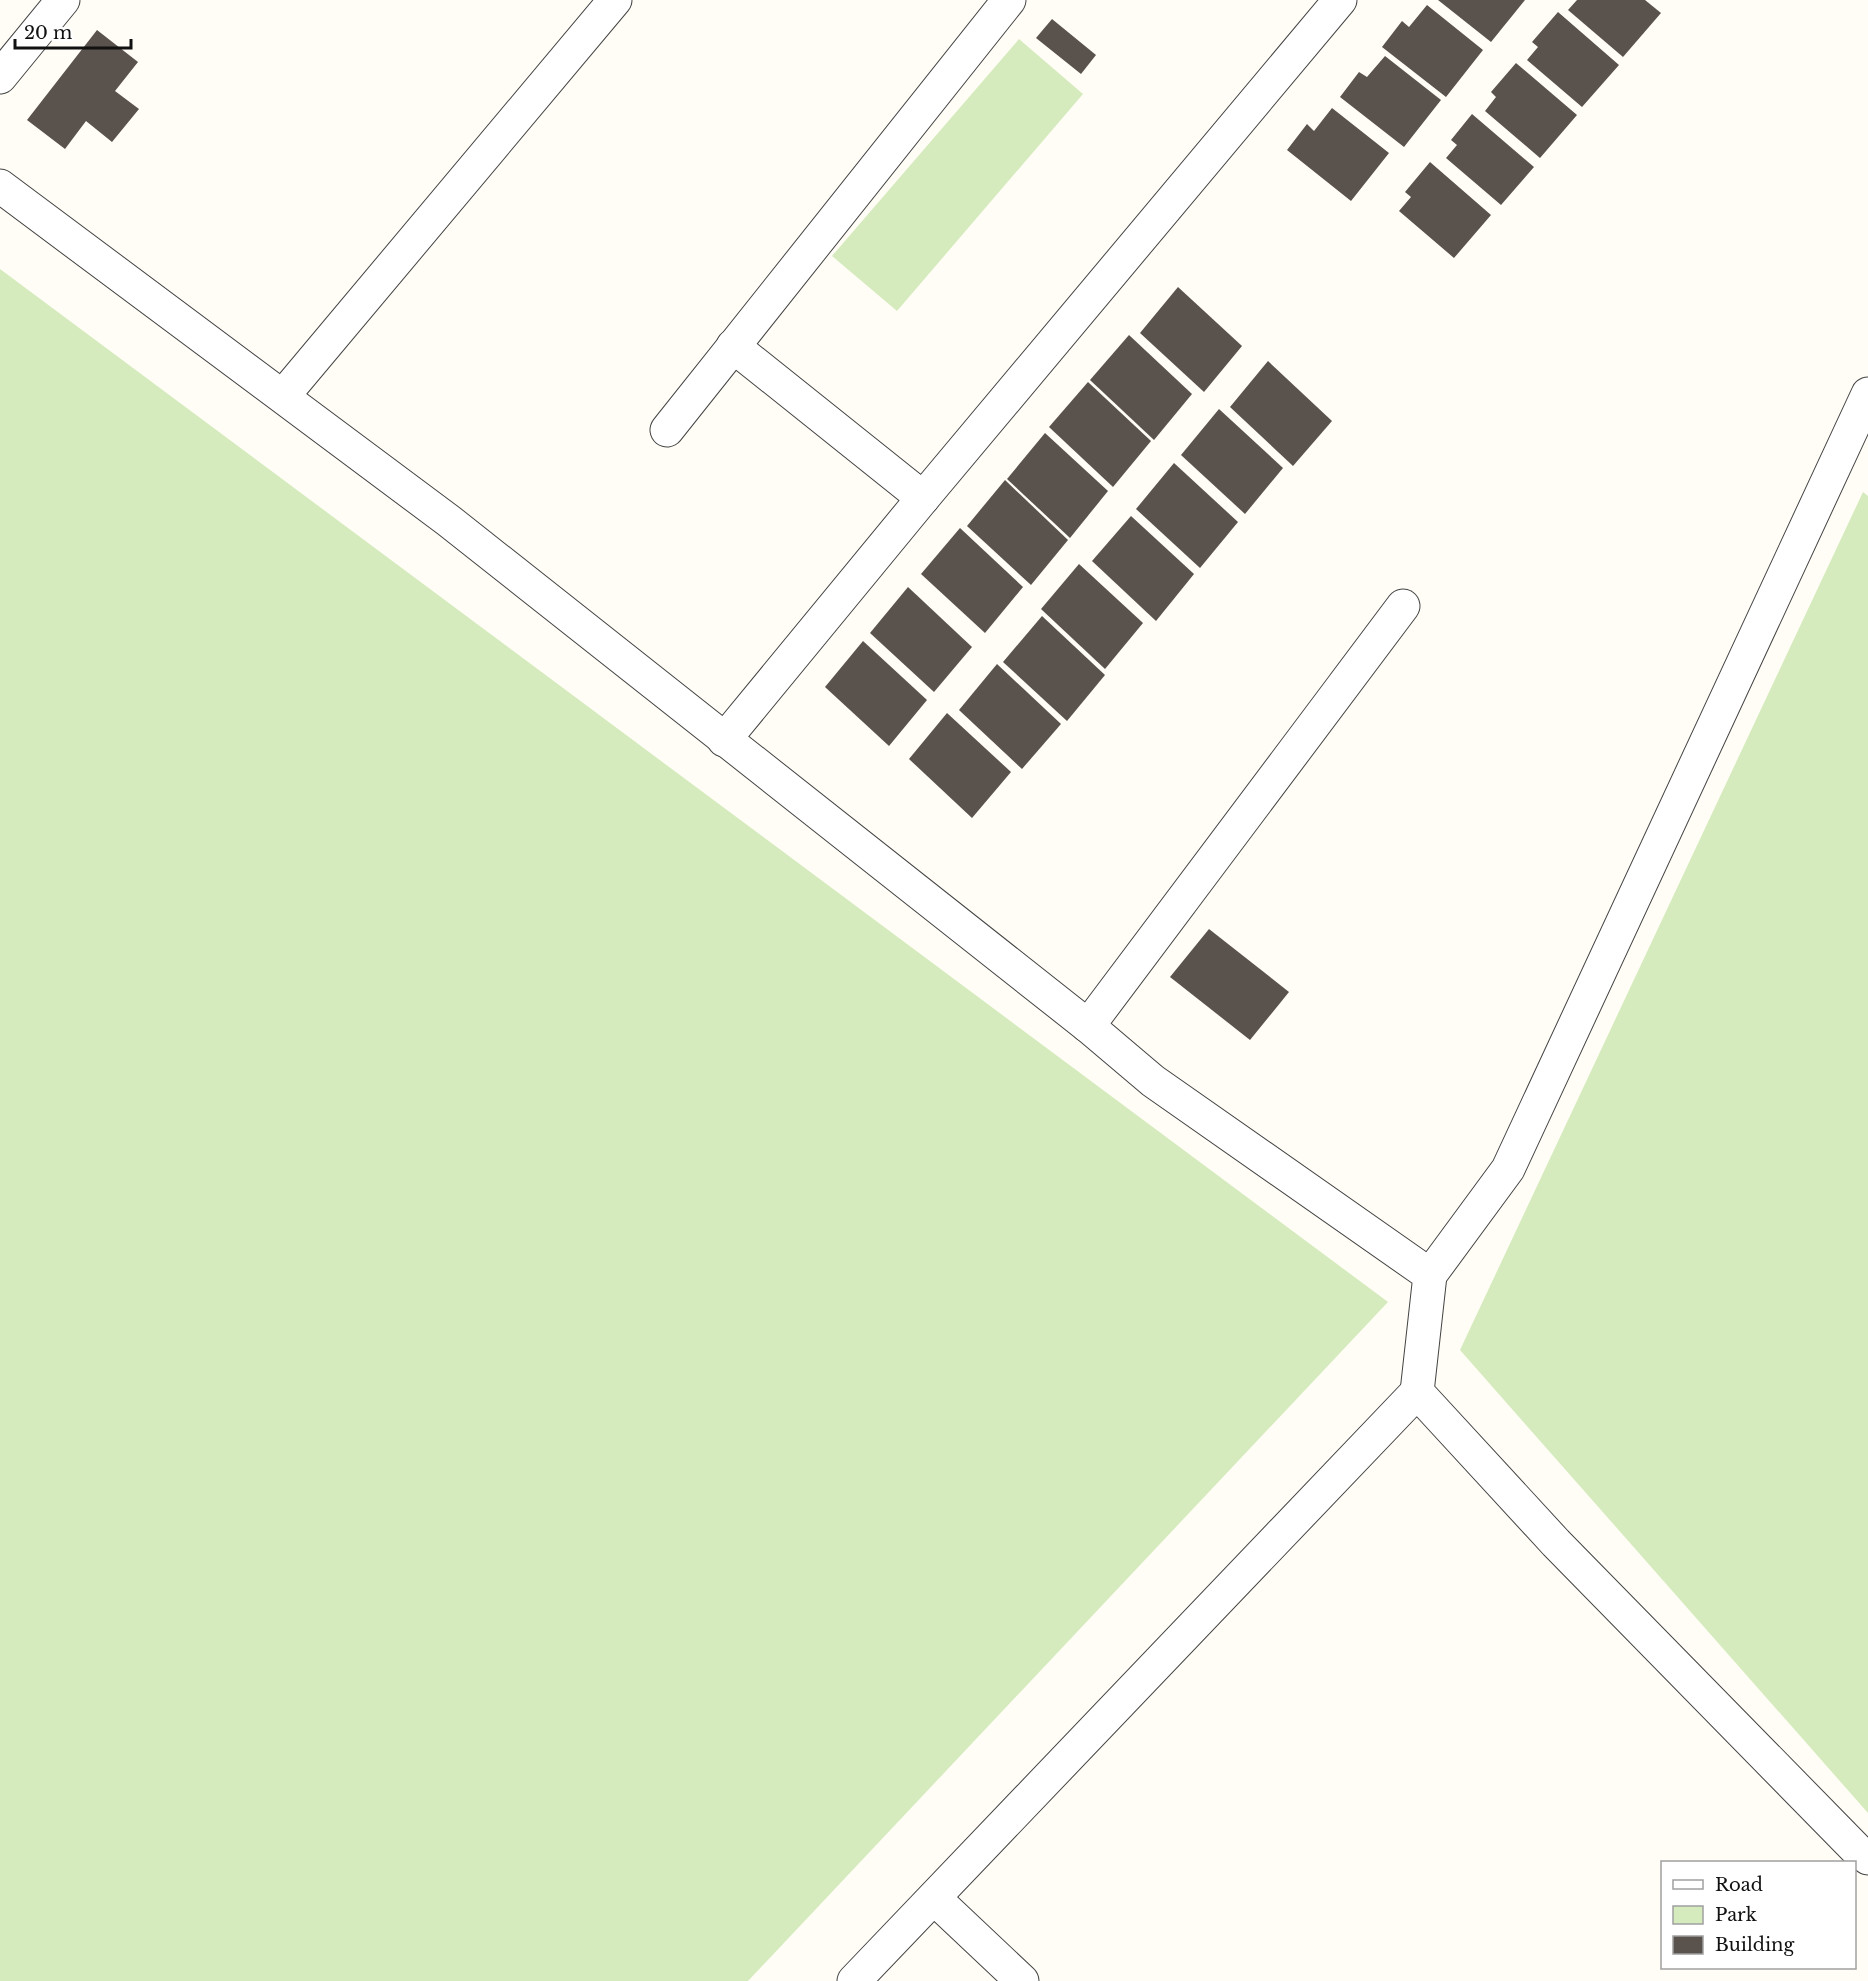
<svg xmlns="http://www.w3.org/2000/svg" width="1868" height="1981" font-family="'Libre Baskerville',serif">
  <rect width="100%" height="100%" fill="#fffdf5"/>
  <g fill="#d5ebbd">
    <polygon points="1019,39 1083,94 897,311 832,256"/>
    <polygon points="0,269 1388,1302 748,1981 0,1981"/>
    <polygon points="1863,492 1868,496 1868,1813 1460,1350"/>
  </g>
  <g fill="#5a524d">
    <polygon points="1438,0 1525,0 1491,42"/>
    <polygon points="1577,0 1645,0 1661,13 1623,57 1568,10"/>
    <polygon points="1427,5 1483,50 1446,97 1382,47 1402,21 1409,27"/>
    <polygon points="1558,12 1619,65 1582,107 1527,60 1538,47 1532,42"/>
    <polygon points="1052,19 1096,55 1081,74 1036,38"/>
    <polygon points="97,30 138,62 115,91 139,109 112,142 86,121 65,149 27,120"/>
    <polygon points="1385,56 1441,100 1404,147 1340,97 1359,72 1367,77"/>
    <polygon points="1516,63 1577,115 1540,158 1485,111 1496,97 1491,92"/>
    <polygon points="1332,108 1389,153 1351,201 1287,150 1307,124 1314,131"/>
    <polygon points="1472,114 1534,167 1501,205 1446,158 1457,145 1451,140"/>
    <polygon points="1430,162 1491,215 1454,258 1399,211 1411,197 1405,192"/>
    <polygon points="1178,287 1242,346 1204,392 1140,333"/>
    <polygon points="1129,335 1192,394 1154,440 1090,380"/>
    <polygon points="1268,361 1332,421 1293,466 1230,407"/>
    <polygon points="1088,382 1151,441 1113,487 1049,427"/>
    <polygon points="1219,409 1283,468 1245,514 1181,455"/>
    <polygon points="1045,433 1108,491 1070,538 1007,479"/>
    <polygon points="1174,463 1238,522 1200,568 1136,509"/>
    <polygon points="1005,480 1068,540 1031,585 967,526"/>
    <polygon points="1131,516 1194,574 1156,621 1092,561"/>
    <polygon points="960,528 1023,587 985,633 921,574"/>
    <polygon points="1079,564 1143,623 1105,669 1041,609"/>
    <polygon points="908,587 972,647 934,692 870,633"/>
    <polygon points="1042,616 1105,675 1067,721 1003,662"/>
    <polygon points="863,641 927,700 889,746 825,687"/>
    <polygon points="997,664 1061,724 1022,769 959,710"/>
    <polygon points="947,713 1011,772 972,818 909,759"/>
    <polygon points="1209,929 1289,992 1250,1040 1170,977"/>
  </g>
  <g fill="none" stroke-linecap="round" stroke-linejoin="round">
    <defs>
      <g id="minor">
        <polyline points="0,77 63,0"/>
        <polyline points="0,186 449,521 1088,1026 1153,1081 1430,1275 1417,1392 1556,1543 1857,1850 1868,1858"/>
        <polyline points="733,346 923,498"/>
        <polyline points="283,396 615,0"/>
        <polyline points="667,430 1009,0"/>
        <polyline points="724,740 923,498 1340,0"/>
        <polyline points="1088,1026 1403,606"/>
        <polyline points="1430,1275 1508,1169 1868,394"/>
        <polyline points="934,1898 1022,1981"/>
        <polyline points="854,1981 1417,1392"/>
      </g>
    </defs>
    <use href="#minor" stroke="#444" stroke-width="35"/>
    <use href="#minor" stroke="#fff" stroke-width="33"/>
  </g>
  <rect x="1661" y="1861" width="195" height="108" fill="#ffffff" stroke="#a0a0a0" stroke-width="1.5"/>
  <rect x="1673" y="1880" width="30" height="9" fill="#ffffff" stroke="#a0a0a0" stroke-width="1.5"/>
  <text x="1715" y="1891" font-size="18" fill="#111111">Road</text>
  <rect x="1673" y="1906" width="30" height="18" fill="#d5ebbd" stroke="#a0a0a0" stroke-width="1.5"/>
  <text x="1715" y="1921" font-size="18" fill="#111111">Park</text>
  <rect x="1673" y="1936" width="30" height="18" fill="#5a524d" stroke="#a0a0a0" stroke-width="1.5"/>
  <text x="1715" y="1951" font-size="18" fill="#111111">Building</text>
  <path d="M15 39v9h116v-9" fill="none" stroke="#111111" stroke-width="3"/>
  <text x="24" y="39" font-size="18" fill="#111111" stroke="#ffffff" stroke-width="4.5" paint-order="stroke">20 m</text>
</svg>
